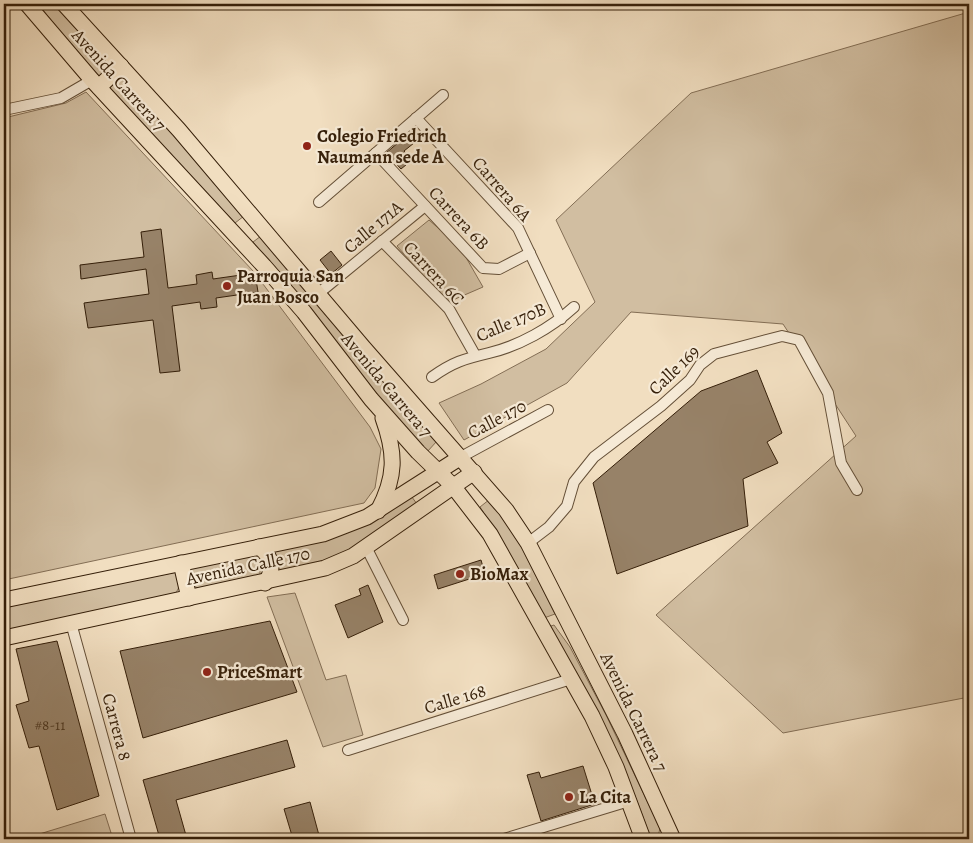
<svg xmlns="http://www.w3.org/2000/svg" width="973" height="843" font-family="Alegreya,serif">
  <rect width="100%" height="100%" fill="#f1dec0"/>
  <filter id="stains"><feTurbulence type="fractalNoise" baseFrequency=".004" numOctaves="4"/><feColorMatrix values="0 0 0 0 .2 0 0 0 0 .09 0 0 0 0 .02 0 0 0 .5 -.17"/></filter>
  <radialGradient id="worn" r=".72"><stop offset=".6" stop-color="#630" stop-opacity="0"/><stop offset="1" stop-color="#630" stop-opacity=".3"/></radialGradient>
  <g fill="#d1bea1" stroke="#836e55">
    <polygon points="38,4 57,4 113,64 99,79"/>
    <polygon points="969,12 969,697 783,733 656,615 856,436 783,324 631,312 567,383 464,440 439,403 481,384 546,349 595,302 556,220 691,93"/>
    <polygon points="123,76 244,216 235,223 108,88"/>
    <polygon points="86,92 254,272 370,427 381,449 375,488 364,503 4,580 4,118 66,103"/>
    <polygon points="429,220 460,247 483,287 446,303 397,246"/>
    <polygon points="261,236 345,337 437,441 427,452 360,375 326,328 253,242"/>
    <polygon points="409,493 417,504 335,559 277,574 271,550"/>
    <polygon points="490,499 520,544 555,614 544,618 506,548 480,507"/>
    <polygon points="256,555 260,566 260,576 201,589 193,586 188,569"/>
    <polygon points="177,572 180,585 176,593 4,631 4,606"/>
    <polygon points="295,593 326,680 346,675 363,735 323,747 267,597"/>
    <path d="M554 625 570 647 606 715 660 828 658 837H650C625 762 589 697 550 629L551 626Z"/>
    <polygon points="105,814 113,839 23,839"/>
  </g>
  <g fill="#978268" stroke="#351f09">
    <polygon points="412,131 419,139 404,151 412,160 401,169 386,153"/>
    <polygon points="161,229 168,288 197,284 196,275 212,272 213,279 255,273 258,292 216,298 217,307 201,309 200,302 172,306 180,371 160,373 153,320 88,328 84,303 149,294 146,269 81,279 80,265 144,257 141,232"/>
    <polygon points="331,251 342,265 331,274 320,260"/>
    <polygon points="757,370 782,433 767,442 778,463 743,479 748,526 617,574 593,483 701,391"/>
    <polygon points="481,560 485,574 438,589 434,575"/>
    <polygon points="368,585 383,622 348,638 335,605 361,595 359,589"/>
    <polygon points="270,621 297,692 143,738 120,651"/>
    <polygon points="57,641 99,796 57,810 39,746 29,748 16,705 29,701 16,649"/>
    <polygon points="287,740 295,767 176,800 187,839 160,839 143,780"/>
    <polygon points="583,766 592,795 596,794 598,803 541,821 527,775 539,772 541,778"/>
    <polygon points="310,802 320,839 293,839 284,809"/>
  </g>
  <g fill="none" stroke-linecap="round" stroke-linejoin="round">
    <defs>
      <g id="street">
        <polyline points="4,110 61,98 92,80"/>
        <polyline points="416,118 518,228 561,319"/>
        <polyline points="376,153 483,268 499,269 530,253"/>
        <polyline points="319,202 443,95"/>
        <polyline points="382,241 449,309 475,355"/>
        <polyline points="319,293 425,206"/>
        <path d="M432 377C453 362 464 359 489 353 519 346 551 328 574 307"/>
        <polyline points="461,457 548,410"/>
        <polyline points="528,543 549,527 567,506 574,482 594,457 661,406 690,380 700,365 714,354 782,336 799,340 828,393 841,463 857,490"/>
        <polyline points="366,547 403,620"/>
        <polyline points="71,623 131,839"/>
        <polyline points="348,750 571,679"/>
        <polyline points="504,839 629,801"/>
      </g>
      <g id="primary">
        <polyline points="27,4 92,80 264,266 304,312 371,399 418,452 453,486 490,534 592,716 616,767 643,839"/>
        <polyline points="64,4 179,130 363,347 506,510 528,543 625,734 673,839"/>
        <polyline points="99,87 121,66"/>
        <path d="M378 511C396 477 396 454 383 418"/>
        <path d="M259 547C272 556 275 570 265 583"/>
        <polyline points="181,563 189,598"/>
        <polyline points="4,600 323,534 367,517 461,457"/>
        <polyline points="4,638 325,568 353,556 474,472"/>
      </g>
    </defs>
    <use href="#street" stroke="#644f37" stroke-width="12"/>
    <use href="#primary" stroke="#351f09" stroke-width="17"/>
    <use href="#street" stroke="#f6ead6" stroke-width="10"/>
    <use href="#primary" stroke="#f1dec0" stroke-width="15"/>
  </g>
  <g fill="#8f2418" stroke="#f6ead6" stroke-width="2">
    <circle cx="307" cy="146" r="5"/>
    <circle cx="227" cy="286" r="5"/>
    <circle cx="460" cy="574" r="5"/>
    <circle cx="207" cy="672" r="5"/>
    <circle cx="569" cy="797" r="5"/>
  </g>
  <g text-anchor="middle" stroke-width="4.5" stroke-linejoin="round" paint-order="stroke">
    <g font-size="15" fill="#4e3821">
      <text x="50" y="730">#8-11</text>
    </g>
    <g font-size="18" fill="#351f09" stroke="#f6ead6">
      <text transform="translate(119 80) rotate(48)" y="6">Avenida Carrera 7</text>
      <text transform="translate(502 189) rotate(49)" y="6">Carrera 6A</text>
      <text transform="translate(459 218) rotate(47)" y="6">Carrera 6B</text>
      <text transform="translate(373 227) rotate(-40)" y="6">Calle 171A</text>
      <text transform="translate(434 273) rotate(47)" y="6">Carrera 6C</text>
      <text transform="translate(511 322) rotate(-23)" y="6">Calle 170B</text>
      <text transform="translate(674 370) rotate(-44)" y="6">Calle 169</text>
      <text transform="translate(387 385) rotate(50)" y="6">Avenida Carrera 7</text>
      <text transform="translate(497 419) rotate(-28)" y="6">Calle 170</text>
      <text transform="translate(248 566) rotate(-12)" y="6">Avenida Calle 170</text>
      <text transform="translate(455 699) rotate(-17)" y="6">Calle 168</text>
      <text transform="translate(634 712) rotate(64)" y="6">Avenida Carrera 7</text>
      <text transform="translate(117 727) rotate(75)" y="6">Carrera 8</text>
    </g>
    <g font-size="18" font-weight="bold" fill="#351f09" stroke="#f6ead6" text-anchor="start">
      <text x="317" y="142">Colegio Friedrich<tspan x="317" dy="21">Naumann sede A</tspan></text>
      <text x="237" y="282">Parroquia San<tspan x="237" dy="21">Juan Bosco</tspan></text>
      <text x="470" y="580">BioMax</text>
      <text x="217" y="678">PriceSmart</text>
      <text x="579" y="803">La Cita</text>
    </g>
  </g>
  <rect width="973" height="843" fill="none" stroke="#f1dec0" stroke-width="20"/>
  <rect x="5" y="5" width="963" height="833" fill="none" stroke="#351f09" stroke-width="2.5"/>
  <rect x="10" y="10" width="953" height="823" fill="none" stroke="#351f09"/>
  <rect width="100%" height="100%" filter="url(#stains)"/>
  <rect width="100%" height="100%" fill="url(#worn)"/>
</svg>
